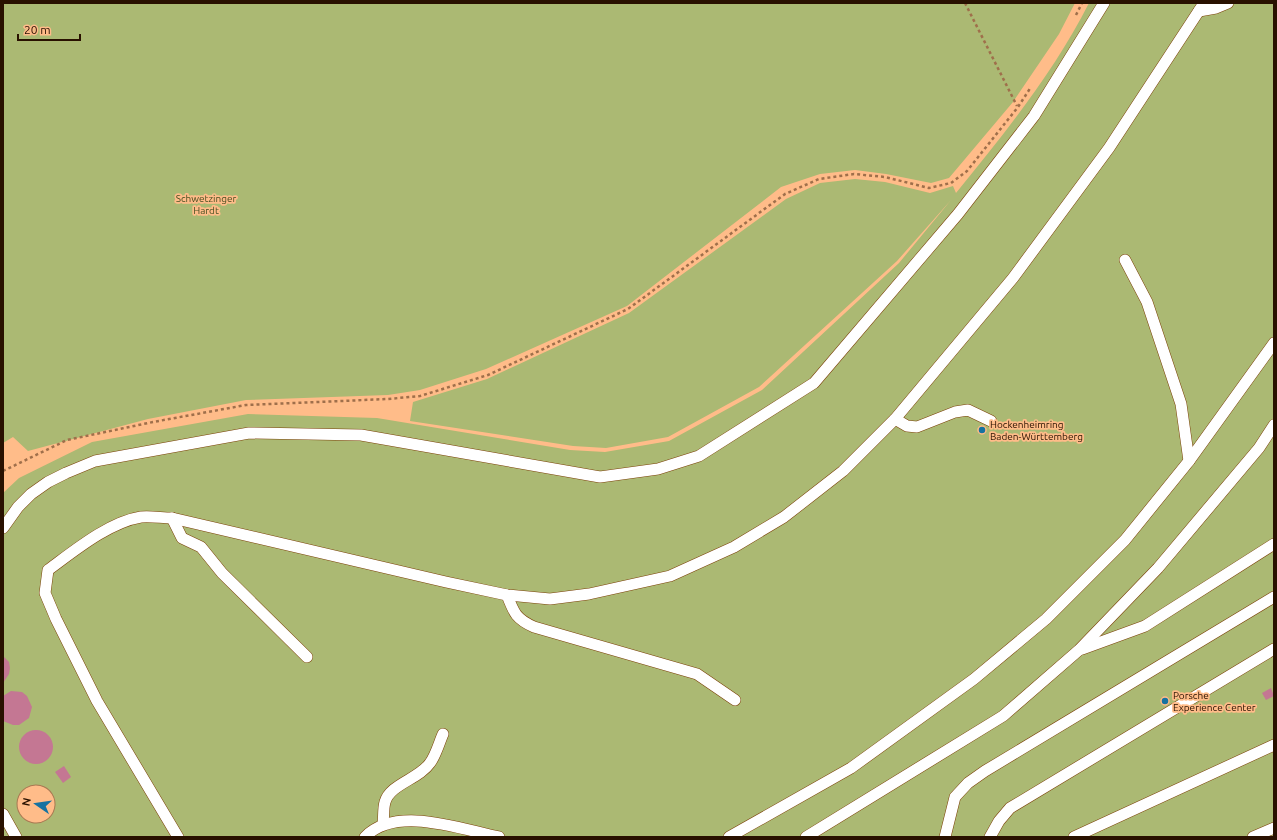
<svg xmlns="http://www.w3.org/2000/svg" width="1277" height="840" font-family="Ubuntu,sans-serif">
  <rect width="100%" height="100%" fill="#ffbc89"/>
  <g fill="#abb973" fill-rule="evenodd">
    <polygon points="3,3 1075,3 1059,34 1013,102 949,178 931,183 886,174 855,170 820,174 781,187 627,306 486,369 420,390 388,395 246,400 148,419 28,451 13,437 3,443"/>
    <path d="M1089 3H1274V837H3V493L19 478 92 442 248 414 377 418 570 450 605 452 669 441 762 390 899 263 951 200 897 261 759 387 668 437 606 448 573 446 410 421 413 402 487 379 629 313 786 199 820 183 855 179 885 182 930 193 953 186 956 193C1005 133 1054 72 1089 3ZM24 792H48V816H24Z"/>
  </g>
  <g fill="#c47793">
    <polygon points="3,656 9,662 10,668 9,674 3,683"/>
    <polygon points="1271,688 1274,696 1266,700 1262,693"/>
    <polygon points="11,691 22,692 27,696 32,707 29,718 19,725 13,725 3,721 3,696"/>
    <circle cx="36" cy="747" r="17"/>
    <polygon points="64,766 71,777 63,783 55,772"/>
  </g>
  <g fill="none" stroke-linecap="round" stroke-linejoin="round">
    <defs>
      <g id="service">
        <polyline points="1199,11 1216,8 1228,3"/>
        <polyline points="1125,260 1147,302 1181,404 1189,461"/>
        <polyline points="895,419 907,426 917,427 955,412 968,410 991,421"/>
        <polyline points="172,518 182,538 201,547 222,573 307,657"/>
        <polyline points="3,528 18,507 31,494 48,482 66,473 95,461 249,433 361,435 600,477 658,469 699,456 814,383 958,214 1034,116 1104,3"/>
        <path d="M507 595C514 613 516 619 534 627L697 674 735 700"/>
        <polyline points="1082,649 1145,626 1274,544"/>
        <polyline points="3,814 16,837"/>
        <path d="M383 824C384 817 383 809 385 802 390 784 419 779 430 763 436 755 439 743 443 734"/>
        <path d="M178 837 97 701 56 619 45 593 48 570C74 551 109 522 141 517 151 516 162 518 172 518L446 582 507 595 550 599 589 594 670 576 734 547 784 517 843 471 895 419 1013 278 1109 148 1204 3"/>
        <path d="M365 837C396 805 460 829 499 837"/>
        <polyline points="729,837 851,768 974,679 1046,619 1125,540 1189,461 1274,343"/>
        <polyline points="806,837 1003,716 1079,650 1158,568 1259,448 1274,425"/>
        <polyline points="945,837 955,797 968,783 985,771 1274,597"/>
        <polyline points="990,837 999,821 1010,808 1274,649"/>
        <polyline points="1074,837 1274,745"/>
        <polyline points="1253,837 1274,828"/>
      </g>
    </defs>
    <use href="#service" stroke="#7b4108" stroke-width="12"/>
    <g stroke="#9f6f4b" stroke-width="2.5" stroke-dasharray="3 3" stroke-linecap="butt">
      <polyline points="965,3 1017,106"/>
      <polyline points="1076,15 1082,3"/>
      <polyline points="3,471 67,440 153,422 246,405 388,399 420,396 488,375 628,309 785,194 819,179 854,174 885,177 929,188 951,183 967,171 1018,107 1031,87"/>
    </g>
    <use href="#service" stroke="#fff" stroke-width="11"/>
  </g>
  <g fill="#1672a1" stroke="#ffbc89" stroke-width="1.5">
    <circle cx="982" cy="430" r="4"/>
    <circle cx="1165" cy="701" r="4"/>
  </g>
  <g text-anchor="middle" stroke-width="3.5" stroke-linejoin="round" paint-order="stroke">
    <g font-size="10" fill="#464e20" stroke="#ffbc89">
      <text x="206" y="202">Schwetzinger<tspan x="206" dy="12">Hardt</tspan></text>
    </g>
    <g font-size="10" fill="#291100" stroke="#ffbc89" text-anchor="start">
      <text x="990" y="428">Hockenheimring<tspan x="990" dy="12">Baden-Württemberg</tspan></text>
      <text x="1173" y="699">Porsche<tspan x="1173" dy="12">Experience Center</tspan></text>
    </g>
  </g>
  <rect width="1277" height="840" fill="none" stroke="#291100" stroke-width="8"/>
  <g transform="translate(36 804) rotate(283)"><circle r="19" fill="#ffbc89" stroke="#a97852"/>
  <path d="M0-3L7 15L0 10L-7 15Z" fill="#1672a1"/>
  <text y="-6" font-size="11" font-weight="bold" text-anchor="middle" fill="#291100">N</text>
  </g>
  <path d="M18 34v6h62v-6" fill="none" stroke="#291100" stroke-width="2"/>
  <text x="24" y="34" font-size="12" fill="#291100" stroke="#ffbc89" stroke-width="3" paint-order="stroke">20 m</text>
</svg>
